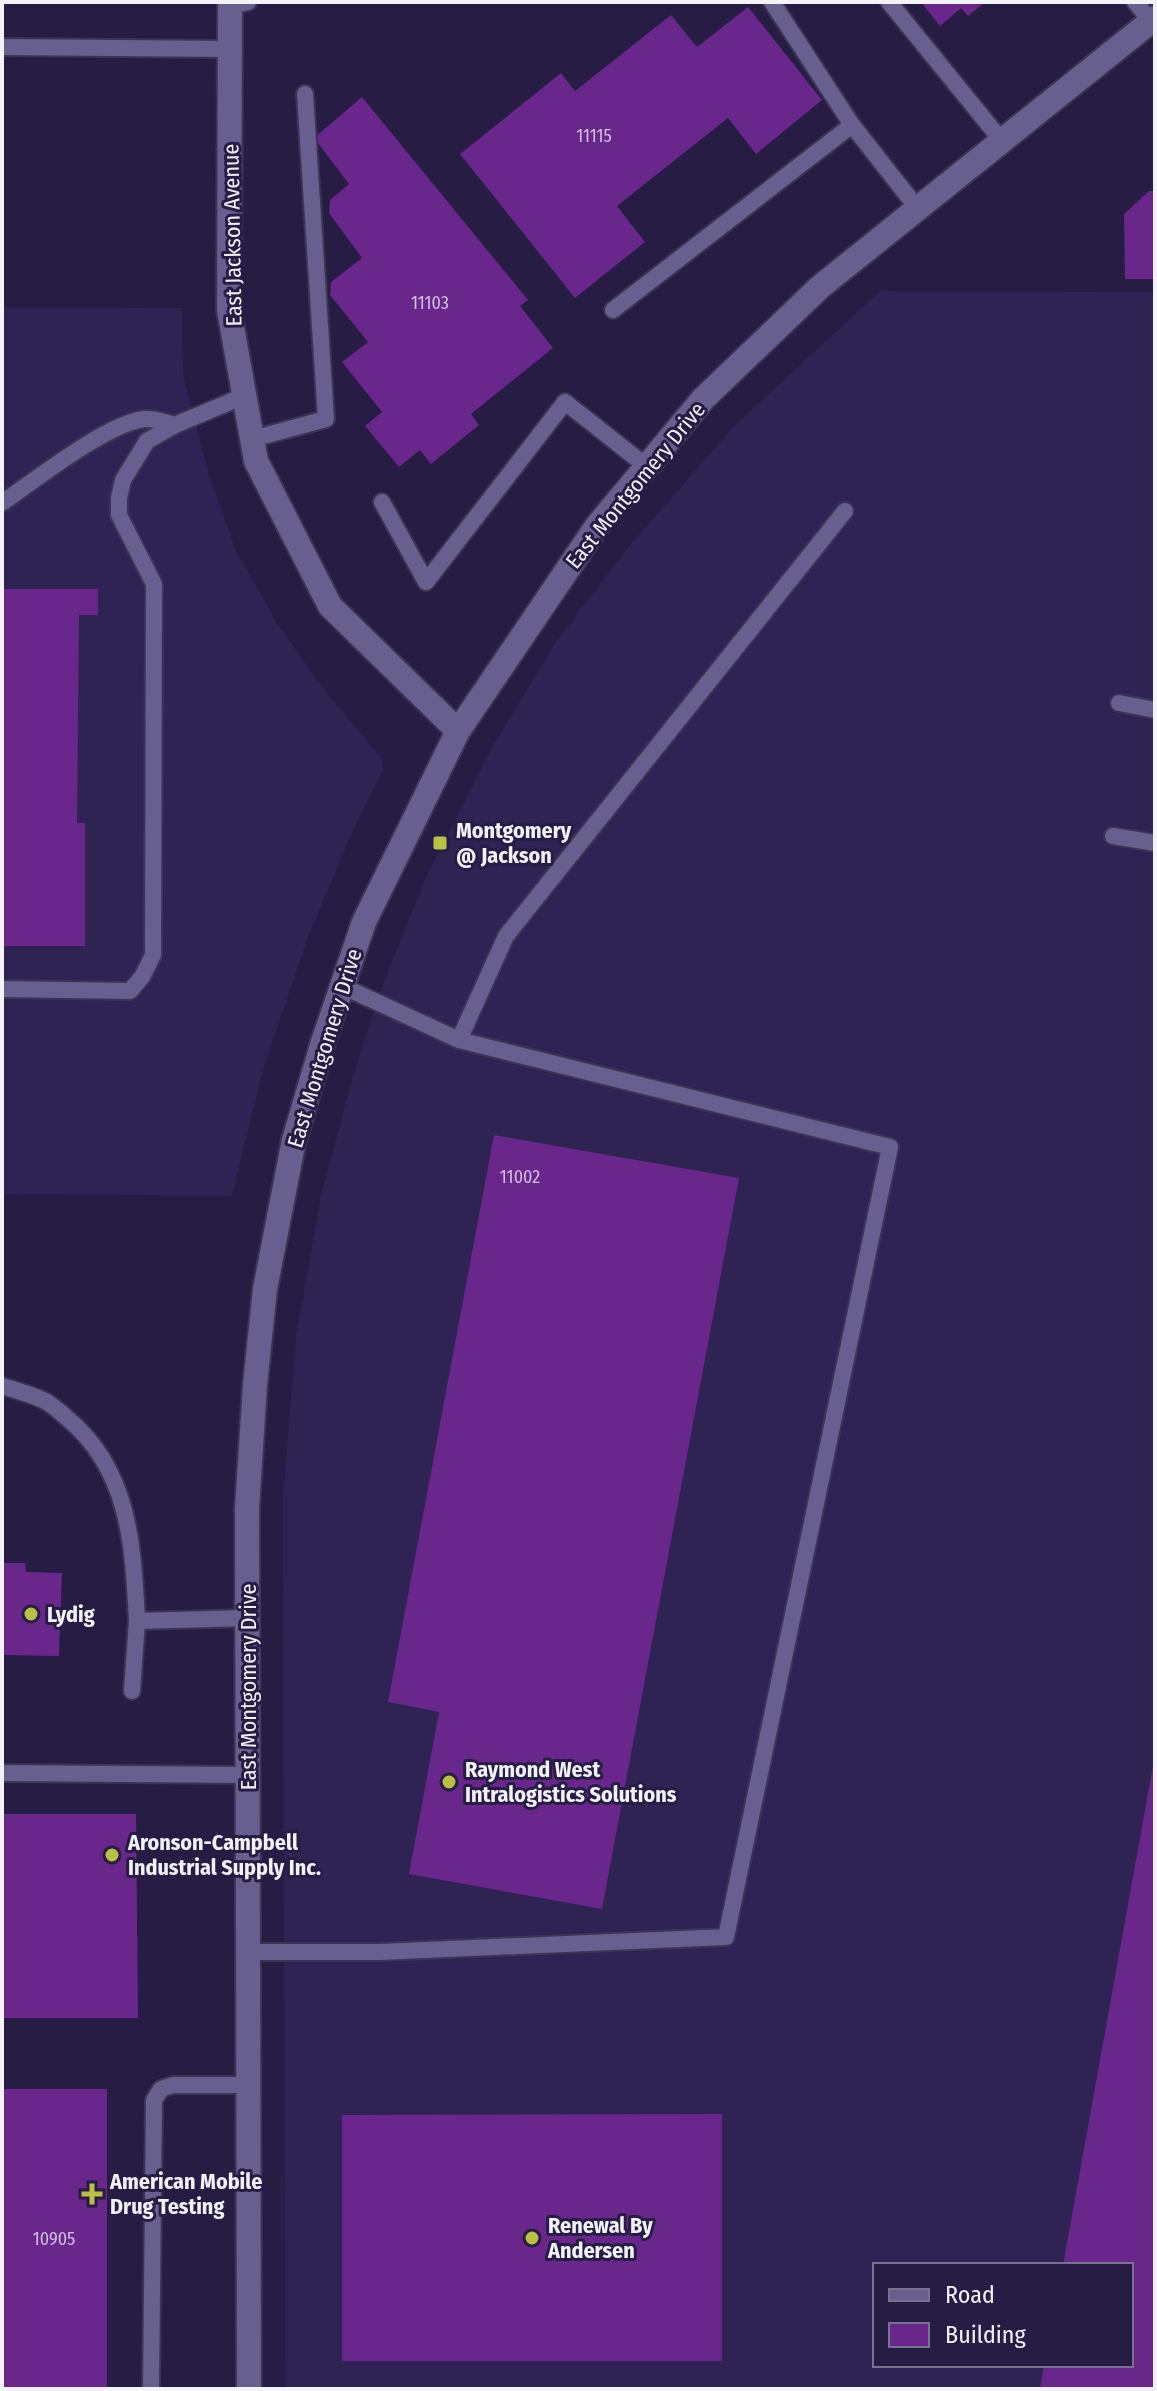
<svg xmlns="http://www.w3.org/2000/svg" width="1157" height="2391" font-family="'Fira Sans Condensed',sans-serif">
  <rect width="100%" height="100%" fill="#261c44"/>
  <g fill="#2e2352" fill-rule="evenodd">
    <path d="M880 291 1155 292V2389H285L283 1497 296 1336 321 1196 352 1079 384 981 425 880 491 749 556 642 625 551 735 425ZM875 2265H1131V2365H875Z"/>
    <polygon points="2,307 182,308 183,375 208,472 236,551 277,623 322,687 382,759 382,771 354,828 308,937 264,1066 232,1196 2,1194"/>
  </g>
  <g fill="#69278c">
    <polygon points="921,2 985,2 968,16 961,8 940,26"/>
    <polygon points="748,7 822,100 756,154 728,118 617,206 645,242 575,298 460,154 561,73 575,91 671,15 697,47"/>
    <polygon points="362,97 528,300 520,306 553,348 471,414 479,425 431,464 420,450 399,467 365,426 382,412 342,362 368,342 330,295 331,282 362,258 329,213 330,200 349,184 314,138"/>
    <polygon points="1149,191 1155,191 1155,279 1125,279 1124,214"/>
    <polygon points="2,589 98,589 98,615 79,615 77,823 85,823 85,946 2,946"/>
    <polygon points="494,1135 739,1178 602,1909 409,1874 439,1712 388,1702"/>
    <polygon points="2,1563 25,1563 26,1572 62,1573 59,1656 2,1655"/>
    <polygon points="1153,1766 1155,2389 1040,2389 1044,2365 1131,2365 1131,2265 1063,2265"/>
    <polygon points="2,1814 136,1814 138,2018 2,2018"/>
    <rect x="2" y="2089" width="105" height="300"/>
    <polygon points="722,2114 722,2361 342,2361 342,2115"/>
  </g>
  <g fill="none" stroke-linecap="round" stroke-linejoin="round">
    <defs>
      <g id="lane">
        <polyline points="772,2 852,125 918,209"/>
        <polyline points="889,2 1002,141"/>
        <polyline points="1135,2 1151,21"/>
        <polyline points="230,6 248,2"/>
        <polyline points="2,47 230,49"/>
        <polyline points="613,310 852,125"/>
        <polyline points="252,439 326,419 305,94"/>
        <polyline points="382,502 426,582 565,402 646,466"/>
        <path d="M2 503C35 480 106 424 144 419 155 418 164 422 175 425"/>
        <polyline points="1119,703 1155,710"/>
        <polyline points="1113,836 1155,843"/>
        <polyline points="2,989 130,991 142,977 153,955 154,584 119,515 119,498 123,480 147,441 175,425 244,396"/>
        <polyline points="459,1040 506,936 845,511"/>
        <path d="M2 1386C15 1390 30 1394 43 1400 52 1404 60 1412 67 1418 130 1470 133 1546 137 1621L248 1618"/>
        <polyline points="132,1691 137,1621"/>
        <polyline points="2,1773 248,1775"/>
        <polyline points="248,1952 380,1952 726,1937 890,1147 459,1040 342,986"/>
        <polyline points="151,2389 154,2100 161,2089 173,2085 248,2085"/>
      </g>
      <polyline id="street" points="230,2 229,310 256,461 330,606 458,731"/>
      <polyline id="secondary" points="249,2389 247,1509 255,1385 265,1289 294,1140 323,1042 364,922 458,731 597,526 703,399 820,287 1155,18"/>
    </defs>
    <use href="#lane" stroke="#3d3453" stroke-width="20"/>
    <use href="#street" stroke="#3d3453" stroke-width="28"/>
    <use href="#secondary" stroke="#3d3453" stroke-width="28"/>
    <use href="#lane" stroke="#675f8d" stroke-width="16"/>
    <use href="#street" stroke="#675f8d" stroke-width="24"/>
    <use href="#secondary" stroke="#675f8d" stroke-width="24"/>
  </g>
  <g fill="#bbc044" stroke="#261c44" stroke-width="3">
    <rect x="432" y="835" width="16" height="16" rx="4"/>
    <circle cx="31" cy="1614" r="8"/>
    <circle cx="449" cy="1782" r="8"/>
    <circle cx="112" cy="1855" r="8"/>
    <path d="M88 2182h8v8h8v8h-8v8h-8v-8h-8v-8h8z"/>
    <circle cx="532" cy="2238" r="8"/>
  </g>
  <g text-anchor="middle" stroke-width="6" stroke-linejoin="round" paint-order="stroke">
    <g font-size="18" fill="#d0bfe1">
      <text x="594" y="142">11115</text>
      <text x="430" y="309">11103</text>
      <text x="520" y="1183">11002</text>
      <text x="54" y="2245">10905</text>
    </g>
    <g font-size="22" fill="#f3f2fd" stroke="#261c44">
      <text transform="translate(232 235) rotate(-91)" y="8">East Jackson Avenue</text>
      <text transform="translate(635 485) rotate(-51)" y="8">East Montgomery Drive</text>
      <text transform="translate(324 1048) rotate(-73)" y="8">East Montgomery Drive</text>
      <text transform="translate(248 1687) rotate(-90)" y="8">East Montgomery Drive</text>
    </g>
    <g font-size="22" font-weight="bold" fill="#f3f2fd" stroke="#261c44" text-anchor="start">
      <text x="456" y="838">Montgomery<tspan x="456" dy="25">@ Jackson</tspan></text>
      <text x="47" y="1622">Lydig</text>
      <text x="465" y="1777">Raymond West<tspan x="465" dy="25">Intralogistics Solutions</tspan></text>
      <text x="128" y="1850">Aronson-Campbell<tspan x="128" dy="25">Industrial Supply Inc.</tspan></text>
      <text x="110" y="2189">American Mobile<tspan x="110" dy="25">Drug Testing</tspan></text>
      <text x="548" y="2233">Renewal By<tspan x="548" dy="25">Andersen</tspan></text>
    </g>
  </g>
  <rect width="1157" height="2391" fill="none" stroke="#f3f2fd" stroke-width="8"/>
  <rect x="873" y="2263" width="260" height="104" fill="#261c44" stroke="#78728e" stroke-width="2"/>
  <rect x="889" y="2289" width="40" height="12" fill="#675f8d" stroke="#78728e" stroke-width="2"/>
  <text x="945" y="2303" font-size="24" fill="#f3f2fd">Road</text>
  <rect x="889" y="2323" width="40" height="24" fill="#69278c" stroke="#78728e" stroke-width="2"/>
  <text x="945" y="2343" font-size="24" fill="#f3f2fd">Building</text>
</svg>
